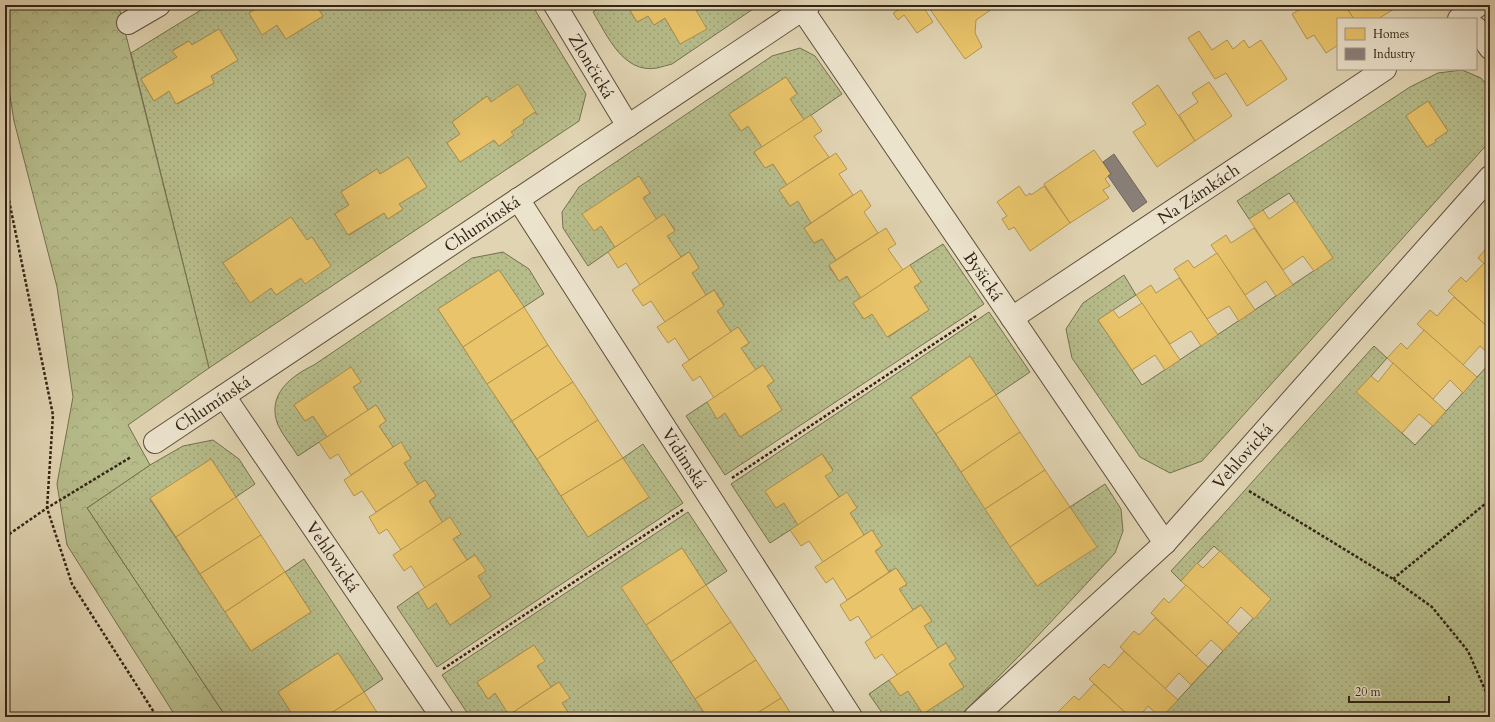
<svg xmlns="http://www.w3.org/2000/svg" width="1495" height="722" font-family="Cardo,serif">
  <defs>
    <pattern id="green-dots" width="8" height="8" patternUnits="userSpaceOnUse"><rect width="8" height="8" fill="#b6bc8a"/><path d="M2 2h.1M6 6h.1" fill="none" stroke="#9da176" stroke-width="1.8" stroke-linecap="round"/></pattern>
    <pattern id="forest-crowns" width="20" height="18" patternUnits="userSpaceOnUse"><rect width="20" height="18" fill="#b6bc8a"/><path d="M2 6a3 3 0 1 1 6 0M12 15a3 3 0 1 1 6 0" fill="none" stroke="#9da176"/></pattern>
  </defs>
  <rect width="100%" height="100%" fill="#e1d4b2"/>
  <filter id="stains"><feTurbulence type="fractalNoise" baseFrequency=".005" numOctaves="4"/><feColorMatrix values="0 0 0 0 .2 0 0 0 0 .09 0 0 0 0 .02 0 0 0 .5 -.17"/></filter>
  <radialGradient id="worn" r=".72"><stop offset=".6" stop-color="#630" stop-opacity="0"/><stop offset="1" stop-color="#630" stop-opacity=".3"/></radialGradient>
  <g fill="url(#green-dots)" stroke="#747050" fill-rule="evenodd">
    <path d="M209 5H263L249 13 262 34 277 25 286 39 323 16 319 10 327 5H532L586 94 579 121 209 368 131 53ZM219 29 238 60 211 76 214 83 177 104 169 91 154 101 141 79 177 57 173 50 189 41 192 45ZM518 85 537 115 535 112 523 120 524 123 511 132 514 135 499 146 494 140 460 162 447 143 460 134 452 122 487 96 491 102ZM408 157 427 187 399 204 403 209 388 219 384 213 349 235 335 214 349 205 341 192 377 169 380 174ZM291 217 307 240 312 237 331 266 305 283 301 278 276 295 271 288 250 302 236 282 234 284 232 283 235 280 223 263Z"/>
    <path d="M604 5H627L637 22 648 16 654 25 665 18 680 44 706 29 693 5H759L672 64C667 65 662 67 657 68 623 74 607 35 593 12Z"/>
    <polygon points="800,48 815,56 842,94 804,120 790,99 797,93 786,77 729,114 741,131 748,126 762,147 754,152 765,168 773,164 787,185 779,190 790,206 798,201 811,223 804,228 814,243 822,239 836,260 829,266 839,281 847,276 861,298 853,303 864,319 872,314 888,337 929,310 914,287 921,282 910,265 943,244 984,304 725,475 686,416 707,402 717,419 725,413 740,437 782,410 767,386 774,381 763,365 756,370 741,348 749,343 738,327 731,332 717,311 724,305 714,290 706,295 692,273 699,268 689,252 681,257 667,236 675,230 664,215 656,220 643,198 650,193 639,176 583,214 601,226 615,247 588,266 563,228 562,212 579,187 772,56"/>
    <path d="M1462 70 1481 78 1490 89V141L1202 461 1170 473 1140 457 1072 358 1066 329 1083 303 1124 275 1136 295 1098 320 1142 385 1333 258 1289 193 1249 219 1237 201 1410 87 1438 73ZM1428 101 1448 131 1435 140 1436 142 1427 147 1406 116Z"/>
    <path d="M503 252 529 269 544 294 524 307 499 270 438 309 588 537 648 498 623 458 643 444 683 503 437 667 397 607 418 592 428 609 436 603 450 625 491 597 478 576 485 571 475 555 467 560 453 539 461 534 443 523 429 501 436 496 425 480 418 485 404 463 411 458 401 443 393 447 379 426 386 421 376 405 368 410 353 387 361 382 351 368 294 405 305 421 313 416 327 437 298 456C292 446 283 436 278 425 266 395 291 376 314 365L472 258Z"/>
    <polygon points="989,312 1030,372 996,395 970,356 911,397 1037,586 1096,547 1070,507 1105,484 1121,509 1123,531 1115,553 1020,655 959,717 885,717 869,694 889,680 900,696 908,691 923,714 964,687 949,664 956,659 946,643 938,648 924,626 932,621 921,605 913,610 899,589 907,584 896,568 889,572 875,551 882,546 872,530 864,535 850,513 857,508 847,493 839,497 825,476 833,470 822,454 766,491 776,508 784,503 798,525 770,543 731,484"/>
    <polygon points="1374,346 1387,358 1357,392 1415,445 1490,363 1490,717 1162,717 1271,599 1214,546 1181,581 1171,571 1220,518"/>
    <polygon points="213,440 239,459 255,484 236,497 211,459 150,499 251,651 311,612 285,572 304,559 383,679 364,692 338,653 278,692 294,717 226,717 87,508 150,465 183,446"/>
    <polygon points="688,512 727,571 706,585 682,548 622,587 707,717 571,717 562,703 569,698 559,682 551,687 537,666 544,661 534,645 477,682 488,699 495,693 509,715 506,717 470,717 442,675"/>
  </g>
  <polygon fill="url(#forest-crowns)" stroke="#747050" points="5,5 117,5 120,11 209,368 128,425 150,465 87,508 226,717 176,717 67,545 57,484 73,397 57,287 14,121 5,65"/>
  <g fill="#e9c46a" stroke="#b29450">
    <polygon points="263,5 327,5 319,10 323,16 286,39 277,25 262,35 249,13"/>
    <polygon points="627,5 693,5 707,29 680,44 665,18 654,25 648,16 637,22"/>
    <polygon points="897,5 922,5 933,22 917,33 904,15 898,20 893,13 900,9"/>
    <polygon points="927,5 994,5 995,7 976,20 975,33 982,47 965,59"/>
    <polygon points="1307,5 1345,5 1354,19 1338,19 1338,45 1326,53 1314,35 1307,39 1292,14"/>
    <polygon points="1345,5 1400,5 1378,19 1354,19"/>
    <polygon points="219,29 238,60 211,76 214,83 176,104 169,91 154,101 141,79 177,57 172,51 189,41 192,45"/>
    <polygon points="1199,31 1212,50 1227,40 1233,49 1244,40 1249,48 1261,40 1287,79 1247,106 1226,73 1215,79 1188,38"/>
    <polygon points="786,77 797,94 790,99 804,120 762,147 748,126 741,131 729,114"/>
    <polygon points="1209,82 1232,116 1195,141 1179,115 1198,102 1192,93"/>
    <polygon points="518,84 537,114 537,115 535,112 523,120 524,123 511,132 514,135 499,146 494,140 460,162 447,143 460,134 452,122 487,96 491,102"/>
    <polygon points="1158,85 1195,141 1157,167 1133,132 1146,124 1132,103"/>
    <polygon points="1428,101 1448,131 1435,140 1436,142 1427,147 1406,116"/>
    <polygon points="811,115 822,131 814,136 829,157 787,185 773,164 765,168 754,152"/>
    <polygon points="1094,150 1111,174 1105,179 1110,186 1103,190 1109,198 1070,223 1044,184"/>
    <polygon points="836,153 847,169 839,174 853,195 811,223 798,201 790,206 779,190"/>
    <polygon points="408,157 427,187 399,204 403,209 388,219 384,213 348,235 335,214 349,205 341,192 377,169 380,174"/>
    <polygon points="639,176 650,193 643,198 657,220 615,247 601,226 594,231 582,214"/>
    <polygon points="1019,186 1026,196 1030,193 1031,195 1044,186 1070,223 1030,251 1014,227 1009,230 1002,219 1007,216 997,202"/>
    <polygon points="861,190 871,206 864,212 878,233 836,260 822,239 814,243 804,228"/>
    <polygon points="1295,201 1333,258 1314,271 1303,256 1283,270 1249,219 1263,210 1269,219"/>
    <polygon points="664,214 675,231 667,236 681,257 640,285 626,263 618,268 608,252"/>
    <polygon points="291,217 307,240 312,237 331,266 305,284 301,278 276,295 271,288 250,303 236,282 233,284 232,283 235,280 223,263"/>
    <polygon points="886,228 896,244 888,249 903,270 861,298 847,276 839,281 829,265"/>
    <polygon points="1254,228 1293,285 1276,296 1266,281 1245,295 1211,245 1226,235 1231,243"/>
    <polygon points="1490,244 1490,269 1478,258"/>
    <polygon points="689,252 699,268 692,273 706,295 665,322 651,301 643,306 632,290"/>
    <polygon points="1217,253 1255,310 1239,321 1229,306 1207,319 1174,269 1188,260 1194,268"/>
    <polygon points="1484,263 1490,269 1490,329 1448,291 1461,277 1466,282"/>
    <polygon points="910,265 921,282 914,287 929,310 887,337 872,314 864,319 853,303"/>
    <polygon points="499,270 524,307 463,347 438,309"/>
    <polygon points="1179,278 1218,335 1201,346 1191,331 1170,344 1136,295 1151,285 1156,293"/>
    <polygon points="714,290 724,306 717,311 731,332 689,360 675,338 668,343 657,327"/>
    <polygon points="1454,297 1490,329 1490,355 1480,346 1463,365 1417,324 1430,310 1437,316"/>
    <polygon points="1142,303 1180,360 1165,370 1155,355 1132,370 1098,320 1113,310 1119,318"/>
    <polygon points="524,307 548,345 487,384 463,347"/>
    <polygon points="738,327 749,343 741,348 756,370 714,398 700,376 693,381 682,365"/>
    <polygon points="1424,330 1477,377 1463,393 1450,380 1433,399 1387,358 1401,343 1407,349"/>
    <polygon points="548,345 573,382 512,421 487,384"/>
    <polygon points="970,356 996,395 936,434 911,397"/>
    <polygon points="1393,363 1446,411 1433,426 1419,414 1402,433 1356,392 1371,376 1378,382"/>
    <polygon points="763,365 774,381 767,386 782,410 740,437 725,413 717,419 707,402"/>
    <polygon points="351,367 361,382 353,387 368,410 327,437 313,416 305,421 294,405"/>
    <polygon points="573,382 598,420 537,459 512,421"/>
    <polygon points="996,395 1020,432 961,472 936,434"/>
    <polygon points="376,405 386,421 379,426 393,447 351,475 338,454 330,459 319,442"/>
    <polygon points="598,420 623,458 561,496 537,459"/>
    <polygon points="1020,432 1045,470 985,509 961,472"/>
    <polygon points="401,442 411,459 404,463 418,485 376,512 362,491 354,496 344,480"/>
    <polygon points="822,454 833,471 825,476 839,497 798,525 784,503 776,508 765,491"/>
    <polygon points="623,458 649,497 588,537 561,496"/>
    <polygon points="211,459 236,497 176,537 150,498"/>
    <polygon points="1045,470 1070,507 1010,547 985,509"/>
    <polygon points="425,480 436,496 429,501 443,523 401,550 387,529 379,534 369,517"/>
    <polygon points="847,492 857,508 850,513 864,535 823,562 809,541 801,546 790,530"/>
    <polygon points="236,497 261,535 200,574 176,537"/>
    <polygon points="1070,507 1097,547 1037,586 1010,547"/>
    <polygon points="450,517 461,534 453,539 467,560 425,588 411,566 404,571 393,555"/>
    <polygon points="872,530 882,546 875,551 889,572 847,600 833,578 826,583 815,567"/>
    <polygon points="261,535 285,572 225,612 200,574"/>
    <polygon points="682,548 706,585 646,625 621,587"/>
    <polygon points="1220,551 1271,599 1254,619 1241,607 1227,623 1181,581 1197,563 1203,568"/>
    <polygon points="475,555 486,571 478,576 491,597 450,625 436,603 428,609 418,592"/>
    <polygon points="896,568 907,584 899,589 913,610 872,638 858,616 850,621 840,605"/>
    <polygon points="285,572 311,612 251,651 225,612"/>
    <polygon points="706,585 731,622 671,662 646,625"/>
    <polygon points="1186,585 1239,634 1223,651 1211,640 1196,656 1151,613 1164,598 1169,603"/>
    <polygon points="921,605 932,621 924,626 938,648 897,675 882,654 875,659 865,642"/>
    <polygon points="1155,618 1208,667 1191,685 1179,673 1165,689 1120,647 1134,631 1139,635"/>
    <polygon points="731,622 756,660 695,699 671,662"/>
    <polygon points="946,643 956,659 949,664 964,687 923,714 908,691 900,696 889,680"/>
    <polygon points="534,645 545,661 537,666 551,687 509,715 495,693 488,699 477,682"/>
    <polygon points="1124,651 1178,700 1162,717 1160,717 1148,706 1139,717 1130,717 1089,679 1104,664 1109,668"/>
    <polygon points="338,653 364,692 325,717 294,717 278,692"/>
    <polygon points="756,660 781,698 751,717 707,717 695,699"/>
    <polygon points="559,682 570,698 562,703 571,717 506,717"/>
    <polygon points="1094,684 1130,717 1063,717 1058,712 1074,696 1079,700"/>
    <polygon points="364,692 380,717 325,717"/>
    <polygon points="781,698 793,717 751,717"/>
  </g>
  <polygon fill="#8a817c" stroke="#70655d" points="1114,154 1147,202 1133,212 1108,176 1111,174 1103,162"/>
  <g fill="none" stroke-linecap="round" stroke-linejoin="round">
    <defs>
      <g id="minor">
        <path id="s1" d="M555 5 628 126"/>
        <path id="s2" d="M802 9 1165 543"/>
        <polyline points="1459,19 1479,5"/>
        <polyline points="128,23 159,5"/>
        <polyline points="1476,28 1490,48"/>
        <path id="s3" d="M518 199 851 717"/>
        <path id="s4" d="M1012 318 1385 69"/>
        <path id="s5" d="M224 396 442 717"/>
        <path id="s6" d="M155 442 809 5"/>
        <path id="s7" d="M975 717 1165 543 1490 177"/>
      </g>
    </defs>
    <use href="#minor" stroke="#5e503c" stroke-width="24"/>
    <g stroke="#332415" stroke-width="2.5" stroke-dasharray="3 2" stroke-linecap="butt">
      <polyline points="5,181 53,415 47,508 72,584 157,717"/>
      <polyline points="732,478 976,316"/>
      <polyline points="1249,491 1393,579 1432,607 1468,651 1490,701"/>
      <polyline points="5,537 47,508 131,457"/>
      <polyline points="1393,579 1490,500"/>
      <polyline points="443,669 684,509"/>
    </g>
    <use href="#minor" stroke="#ece3cd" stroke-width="22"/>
  </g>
  <g text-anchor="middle" stroke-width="4" stroke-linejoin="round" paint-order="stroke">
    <g font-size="17" fill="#332415" stroke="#ece3cd">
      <text dy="6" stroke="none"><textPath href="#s1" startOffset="71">Zlončická</textPath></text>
      <text dy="6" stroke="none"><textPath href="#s4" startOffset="224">Na Zámkách</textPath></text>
      <text dy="6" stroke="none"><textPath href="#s6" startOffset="393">Chlumínská</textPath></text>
      <text dy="6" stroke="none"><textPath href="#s2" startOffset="323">Byšická</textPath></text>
      <text dy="6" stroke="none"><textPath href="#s6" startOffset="69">Chlumínská</textPath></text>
      <text dy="6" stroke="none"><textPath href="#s7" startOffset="374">Vehlovická</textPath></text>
      <text dy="6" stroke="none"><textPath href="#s3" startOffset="308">Vidimská</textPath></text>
      <text dy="6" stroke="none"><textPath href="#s5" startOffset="194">Vehlovická</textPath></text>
    </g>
  </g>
  <rect width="1495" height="722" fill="none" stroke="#e1d4b2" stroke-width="20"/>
  <rect x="6" y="6" width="1483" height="710" fill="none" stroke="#332415" stroke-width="2"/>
  <rect x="10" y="10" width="1475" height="702" fill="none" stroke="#332415"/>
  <rect x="1337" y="18" width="140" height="52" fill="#ece3cd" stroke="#a29783"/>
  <rect x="1345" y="28" width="20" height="12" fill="#e9c46a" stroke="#a29783"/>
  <text x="1373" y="38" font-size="12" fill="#332415">Homes</text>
  <rect x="1345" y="48" width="20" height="12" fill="#8a817c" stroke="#a29783"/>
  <text x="1373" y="58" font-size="12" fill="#332415">Industry</text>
  <path d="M1349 696v6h100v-6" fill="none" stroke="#332415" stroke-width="2"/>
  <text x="1355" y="696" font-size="12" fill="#332415" stroke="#ece3cd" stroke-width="3" paint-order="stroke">20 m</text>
  <rect width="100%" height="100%" filter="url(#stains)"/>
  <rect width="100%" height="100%" fill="url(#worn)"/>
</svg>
